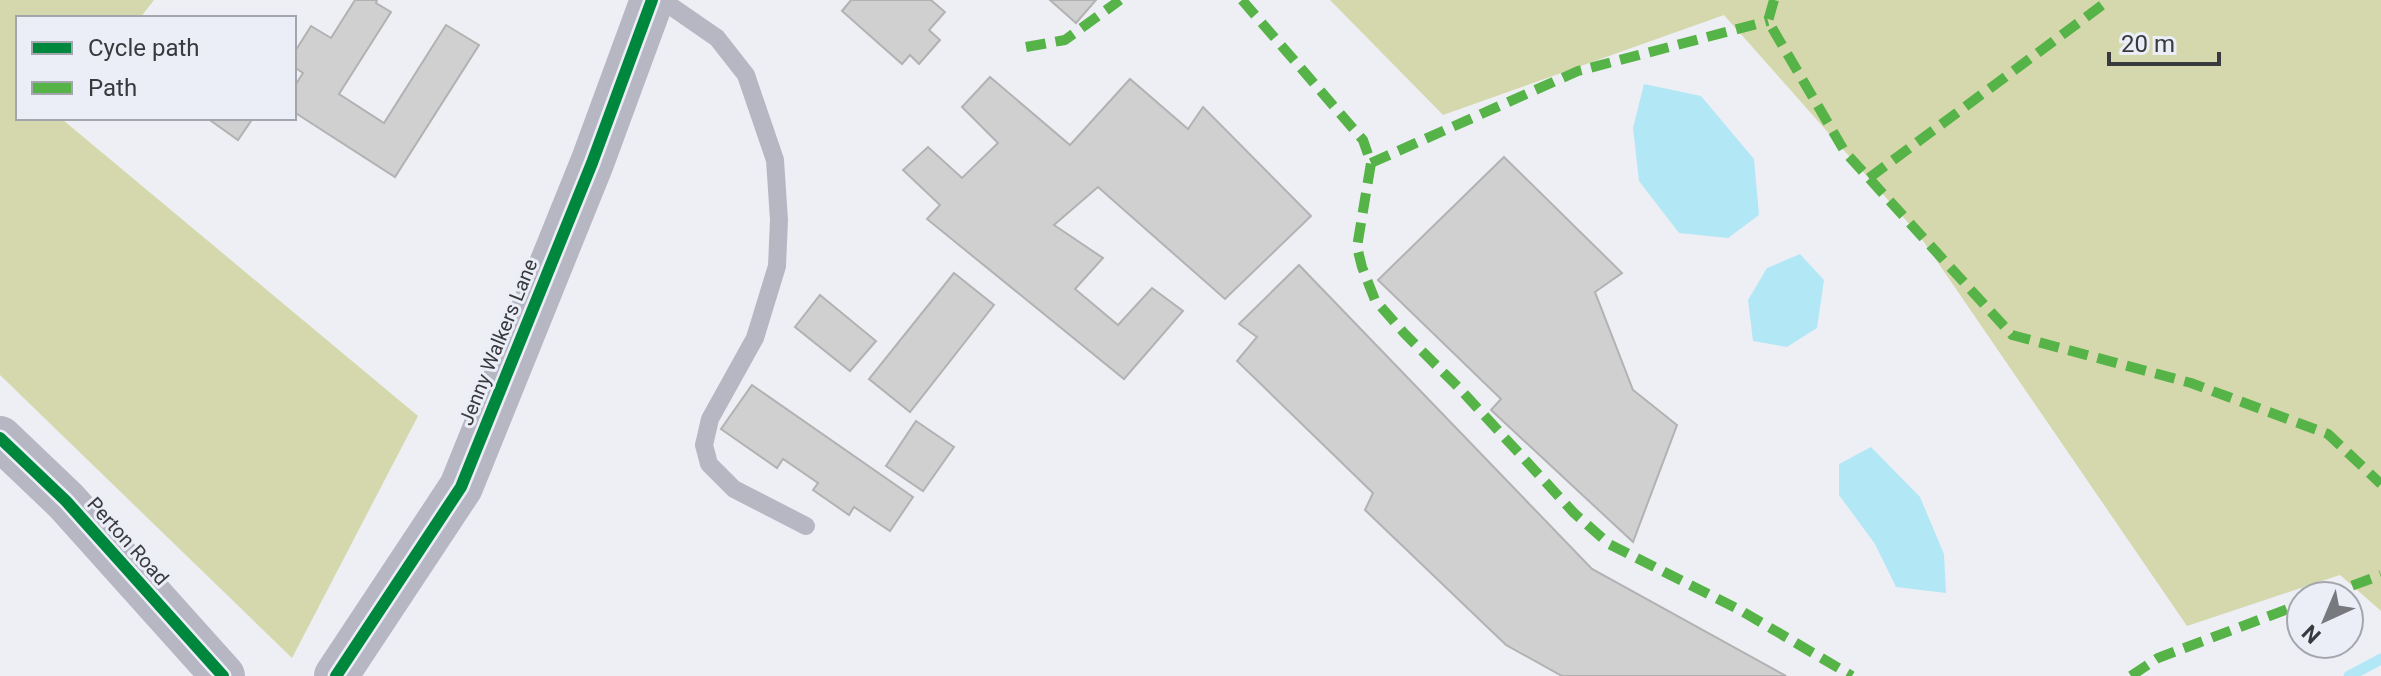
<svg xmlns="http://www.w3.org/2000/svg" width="2381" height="676" font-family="Roboto,sans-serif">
  <rect width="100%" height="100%" fill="#eeeff4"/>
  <g fill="#d5d8ac">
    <polygon points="0,0 154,0 140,18 18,18 18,118 64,118 63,120 418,416 292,658 0,375"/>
    <polygon points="1330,0 2381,0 2381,611 2340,575 2187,626 1919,235 1724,15 1443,115"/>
  </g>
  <g fill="#b2e8f5">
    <polygon points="1644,84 1701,96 1754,159 1759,215 1728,238 1679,233 1639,181 1633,128"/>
    <polygon points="1800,254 1824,280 1817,328 1787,347 1753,341 1748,300 1767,268"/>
    <polygon points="1871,447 1920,497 1944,554 1946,593 1896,587 1875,544 1839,495 1839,464"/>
  </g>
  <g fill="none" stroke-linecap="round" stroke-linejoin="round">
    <polyline stroke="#b2e8f5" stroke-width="11" points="2349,676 2381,659"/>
  </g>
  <g fill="#d1d0d1" stroke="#b3b2b3" stroke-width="2">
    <polygon points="355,0 377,0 376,3 391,12 339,94 384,123 446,25 479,45 395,177 294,112 294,87 303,73 294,67 294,53 311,26 331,38"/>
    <polygon points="851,0 931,0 945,12 929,30 940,40 919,64 910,55 902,64 842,11"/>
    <polygon points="1050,0 1096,0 1076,23"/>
    <polygon points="990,77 1070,145 1130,79 1188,129 1203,107 1311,216 1225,299 1098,187 1054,225 1103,258 1075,289 1118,325 1152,288 1183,311 1124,379 927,219 940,205 903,170 928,147 962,178 998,143 962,107"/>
    <polygon points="207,118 253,118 238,140"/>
    <polygon points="1504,157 1622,273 1595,292 1633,390 1677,425 1633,542 1491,410 1501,399 1378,280"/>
    <polygon points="1299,265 1592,569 1786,676 1562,676 1506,645 1365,510 1373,493 1237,361 1257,337 1239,324"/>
    <polygon points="954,273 994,305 910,412 869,379"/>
    <polygon points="820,295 876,341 850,371 795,327"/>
    <polygon points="752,385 913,497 890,531 854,507 849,515 813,490 818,483 783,459 777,468 721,429"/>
    <polygon points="916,421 954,447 923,491 886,466"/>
  </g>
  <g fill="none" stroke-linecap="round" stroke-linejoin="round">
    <polyline stroke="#b7b7c4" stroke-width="18" points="662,0 717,38 746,75 775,160 779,220 777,266 755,338 710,419 704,445 709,464 734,489 806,526"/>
    <g stroke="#b7b7c4" stroke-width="44">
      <polyline points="0,438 66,501 223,676"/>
      <polyline points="336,676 461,487 592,163 652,0"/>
    </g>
    <g stroke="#56b347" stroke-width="10" stroke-dasharray="20 10" stroke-linecap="butt">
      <polyline points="1242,0 1363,140 1371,163 1357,247 1362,267 1375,300 1404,333 1460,389 1574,513 1609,544 1740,610 1852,676"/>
      <polyline points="1774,0 1768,21 1845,152 2012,335 2191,383 2328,434 2381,484"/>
      <polyline points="1026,47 1065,40 1120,0"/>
      <polyline points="1371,163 1578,71 1768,21"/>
      <polyline points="1869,178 2109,0"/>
      <polyline points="2324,596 2381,575"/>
      <polyline points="2131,676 2158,658 2301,604"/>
    </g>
    <defs>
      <g id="cycleway">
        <polyline points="0,438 66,501 223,676"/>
        <polyline points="336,676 461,487 592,163 652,0"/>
      </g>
    </defs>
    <use href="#cycleway" stroke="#ebeef7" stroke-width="17"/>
    <use href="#cycleway" stroke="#00873e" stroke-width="12"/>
  </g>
  <g text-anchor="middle" stroke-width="6" stroke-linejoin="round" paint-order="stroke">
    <g font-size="20" fill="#393a3e" stroke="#ebeef7">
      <text transform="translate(498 342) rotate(-68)" y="7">Jenny Walkers Lane</text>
      <text transform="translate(128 541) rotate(48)" y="7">Perton Road</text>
    </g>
  </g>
  <rect x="16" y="16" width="280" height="104" fill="#ebeef7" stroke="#a4a6ad" stroke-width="2"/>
  <rect x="32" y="42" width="40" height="12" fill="#00873e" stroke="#a4a6ad" stroke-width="2"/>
  <text x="88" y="56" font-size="24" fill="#393a3e">Cycle path</text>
  <rect x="32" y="82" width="40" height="12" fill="#56b347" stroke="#a4a6ad" stroke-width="2"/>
  <text x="88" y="96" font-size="24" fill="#393a3e">Path</text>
  <g transform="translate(2325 620) rotate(224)"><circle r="38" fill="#ebeef7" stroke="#a4a6ad" stroke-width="2"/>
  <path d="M0-6L14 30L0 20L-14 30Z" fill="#78797e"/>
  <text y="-12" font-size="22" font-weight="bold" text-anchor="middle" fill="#393a3e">N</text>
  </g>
  <path d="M2109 52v12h110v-12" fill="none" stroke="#393a3e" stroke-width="4"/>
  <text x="2121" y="52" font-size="24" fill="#393a3e" stroke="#ebeef7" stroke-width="6" paint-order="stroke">20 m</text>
</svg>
